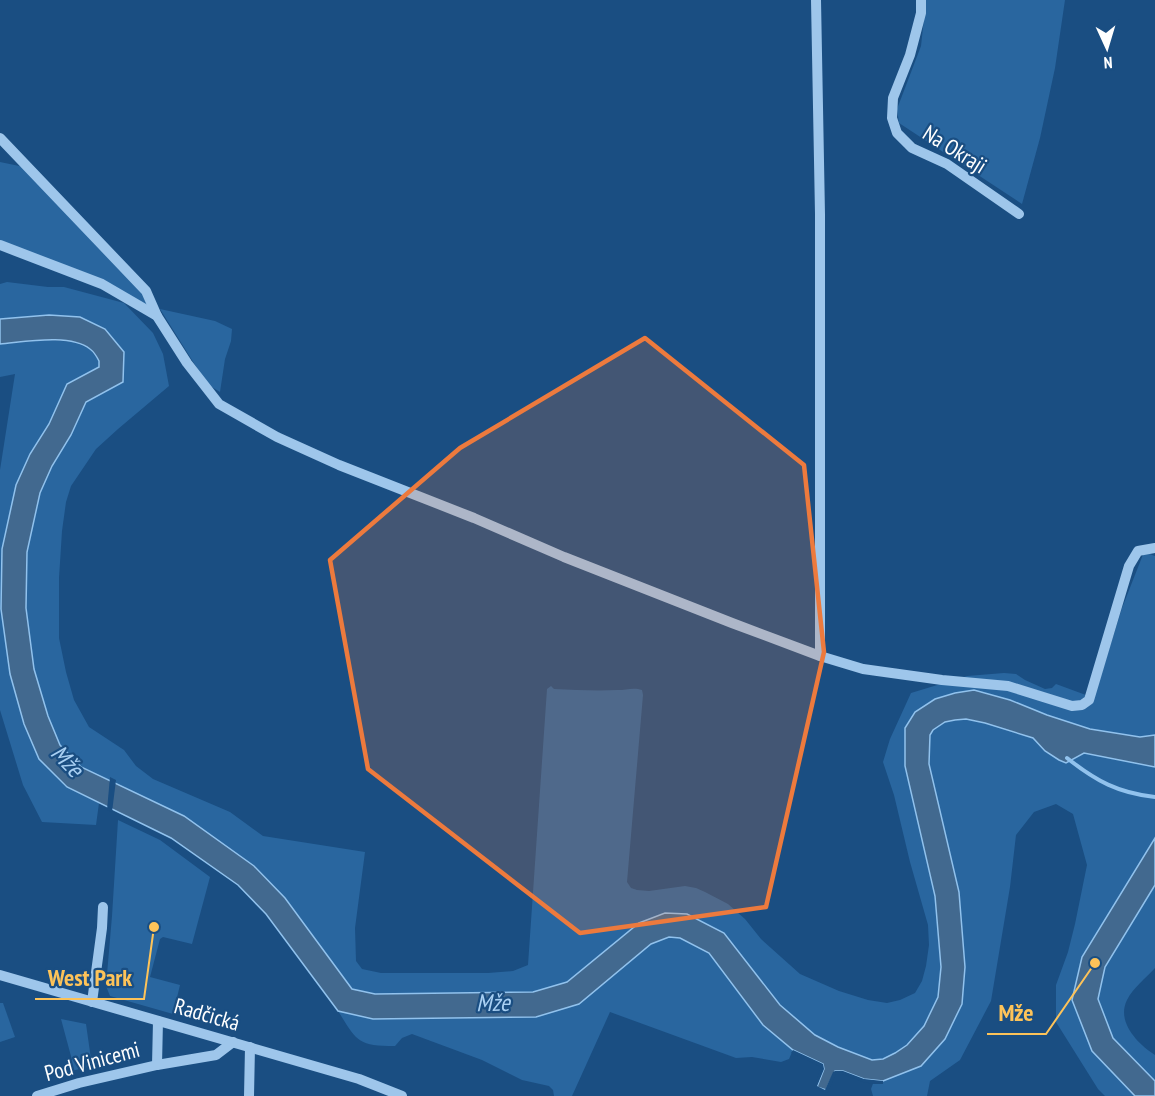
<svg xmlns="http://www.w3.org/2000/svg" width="1155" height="1096" font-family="'PT Sans Narrow',sans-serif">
  <rect width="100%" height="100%" fill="#1a4e82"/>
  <g fill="#29669f">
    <polygon points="926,0 1065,0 1055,68 1040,138 1022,204 899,123 897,109 921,46"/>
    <polygon points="0,162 29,168 146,291 157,316 102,284 0,245"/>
    <path d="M7 282 48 287H64L124 303 153 333 163 354 169 386 118 429 96 449 71 486 66 502 62 531 59 578V638L66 672 74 700 89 727 124 750 136 766 153 779 230 812 263 836 365 852 355 928 356 961 362 969 381 973H488L513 971 528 965 547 689 551 686 554 689C575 690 597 691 618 690 626 690 634 687 642 690L643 695 627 882 631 888 637 890 649 891 685 886 696 888 705 892 728 904 745 919 761 939 800 974 839 991 868 1000 887 1003 900 1000 915 993 922 981 926 966 929 945 928 925 910 862 894 795 883 762 890 739 911 693 967 676 1004 673 1016 674 1025 680 1045 689 1052 688 1056 684 1094 698 1122 608 1144 552 1155 556V735L1140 737 1090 729 1047 715 1010 700 955 693 935 699 915 712 905 766 935 896 941 967 938 997 924 1026 907 1045 895 1053 883 1059 872 1060 838 1047 815 1035 780 1005 724 933 639 923 567 982 533 992 375 994 352 989 285 898 184 816 81 767 60 745 48 716 34 669 26 608 27 552 40 493 52 466 71 435 86 402 123 382 80 317 49 315 0 319V284Z"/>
    <polygon points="160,309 215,321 232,329 231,341 225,359 220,392 207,384"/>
    <polygon points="49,340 74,342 90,349 99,361 99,367 67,384 49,424 30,454 16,485 2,549 1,609 10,674 24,724 67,787 99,803 96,825 42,822 23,785 0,710 0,470 15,374 0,377 0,344"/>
    <polygon points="966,719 985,723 1033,738 1045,751 1077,757 1084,753 1155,767 1155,838 1082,957 1092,1051 1135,1096 1105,1096 1098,1089 1056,1022 1056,985 1068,952 1075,924 1087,865 1073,814 1056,804 1034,812 1016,835 1010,887 991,1001 960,1060 930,1081 927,1096 873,1096 871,1089 874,1081 883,1081 896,1075 965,967 959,893 929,764 930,735 933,730 945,722"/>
    <polygon points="118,820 160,840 210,877 192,944 163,937 160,939 150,977 180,985 173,1014 110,996 106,986 112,916"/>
    <path d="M1155 885V968C1146 978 1133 988 1127 1000 1116 1022 1138 1044 1155 1055V1081L1113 1038 1098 999 1105 967Z"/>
    <path d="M669 937 680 938 709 953 763 1025 793 1050 789 1059 781 1062 752 1057 736 1058 610 1012 572 1096H554L553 1090 549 1086 522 1080 482 1060 412 1034 402 1038 395 1046C357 1046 357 1041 338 1011L373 1019 579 1004 651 944Z"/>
    <polygon points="0,1003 3,1003 15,1037 0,1042"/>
    <polygon points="61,1019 86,1024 92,1066 55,1075 53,1069 69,1065 68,1061 72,1060"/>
  </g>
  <g fill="#42698f" stroke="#91c2ed" stroke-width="1.5">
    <path d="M49 315 80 317 105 329 124 352 123 382 86 402 71 435 52 466 40 493 27 552 26 608 34 669 48 716 60 745 81 767 184 816 254 866 285 898 352 989 375 994 533 992 567 982 639 923 665 913 687 914 724 933 780 1005 815 1035 838 1047 872 1060 883 1059 895 1053 907 1045 924 1026 938 997 941 967 935 896 905 766V728L915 712 935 699 955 693 974 690 1010 700 1047 715 1090 729 1140 737 1155 735V767L1084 753 1066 763 1059 760 1045 751 1033 738 985 723 966 719 955 720 945 722 933 730 930 735 929 764 959 892 965 967 962 1004 945 1039 921 1066 883 1081 864 1079 843 1071H835L826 1090 817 1087 824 1069 823 1064 793 1050 763 1025 709 953 680 938 669 937 651 944 579 1004 536 1017 373 1019 338 1011 266 914 238 885 171 838 67 787 39 759 24 724 10 674 1 609 2 549 16 485 30 454 49 424 67 384 99 367V361C97 357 94 352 90 349 70 333 24 342 0 344V319Z"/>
    <polygon points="1155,838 1155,885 1105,967 1098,999 1113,1038 1155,1081 1155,1096 1135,1096 1092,1051 1072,1000 1082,957"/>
  </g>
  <g fill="#1a4e82">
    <polygon points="110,777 116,780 112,812 107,810"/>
    <polygon points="793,1050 823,1064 824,1069 817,1086 825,1090 833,1072 835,1071 843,1071 864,1079 883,1081 883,1084 874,1084 863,1082 842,1074 836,1074 828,1092 825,1093 814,1087 821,1067 791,1053"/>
  </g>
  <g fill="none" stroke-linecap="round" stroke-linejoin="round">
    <path stroke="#91c2ed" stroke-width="4" d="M1067 758C1096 781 1118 793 1155 797"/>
    <g stroke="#9ec6eb" stroke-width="10">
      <polyline points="816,0 820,214 820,656"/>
      <polyline points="921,0 921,13 910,55 893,98 892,118 897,133 912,148 947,164 1019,214"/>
      <polyline points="0,138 146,291 157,316"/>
      <polyline points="0,245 102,284 157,316 187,363 219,404 277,437 339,465 474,518 564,557 732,623 820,656 863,669 942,680 1008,686 1072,706 1082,705 1089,700 1129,566 1138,551 1155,548"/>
      <polyline points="0,975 359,1079 402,1096"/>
      <polyline points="92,1002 102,928 103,907"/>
      <polyline points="157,1065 158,1021"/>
      <polyline points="37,1096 79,1083 157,1065 216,1055 233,1042"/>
      <polyline points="249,1096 250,1047"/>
    </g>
  </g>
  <path fill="#ed7a3d" fill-opacity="0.2" stroke="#ed7a3d" stroke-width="4.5" stroke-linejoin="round" d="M645 338 804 465 824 652 766 907 580 933 368 769 330 560 460 448Z"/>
  <g text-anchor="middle" stroke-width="4.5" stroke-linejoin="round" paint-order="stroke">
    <g font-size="22" fill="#fff" stroke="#1a4e82">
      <text transform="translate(955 149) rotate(32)" y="8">Na Okraji</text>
      <text transform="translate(207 1014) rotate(16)" y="8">Radčická</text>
      <text transform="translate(92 1061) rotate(-15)" y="8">Pod Vinicemi</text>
    </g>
    <g font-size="24" font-style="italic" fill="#a9d0f3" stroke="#1a4e82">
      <text transform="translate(67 761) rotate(46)" y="8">Mže</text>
      <text transform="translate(493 1003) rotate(-1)" y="8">Mže</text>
    </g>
  </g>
  <path fill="none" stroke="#fdc359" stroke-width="2" d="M154 927L144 999H35M1095 963L1046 1034H987"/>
  <g fill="#fdc359" stroke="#1a4e82" stroke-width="2">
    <circle cx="154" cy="927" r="6"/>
    <circle cx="1095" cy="963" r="6"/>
  </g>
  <g font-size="24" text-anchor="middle" font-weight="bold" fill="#fdc359" stroke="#1a4e82" stroke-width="4.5" stroke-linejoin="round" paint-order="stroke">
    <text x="90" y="986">West Park</text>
    <text x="1016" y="1021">Mže</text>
  </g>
  <g transform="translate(1107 48) rotate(176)" stroke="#1a4e82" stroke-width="4.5" paint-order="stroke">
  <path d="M0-4.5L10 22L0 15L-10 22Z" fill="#ffffff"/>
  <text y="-9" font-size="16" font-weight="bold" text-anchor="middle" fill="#ffffff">N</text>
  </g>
</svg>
